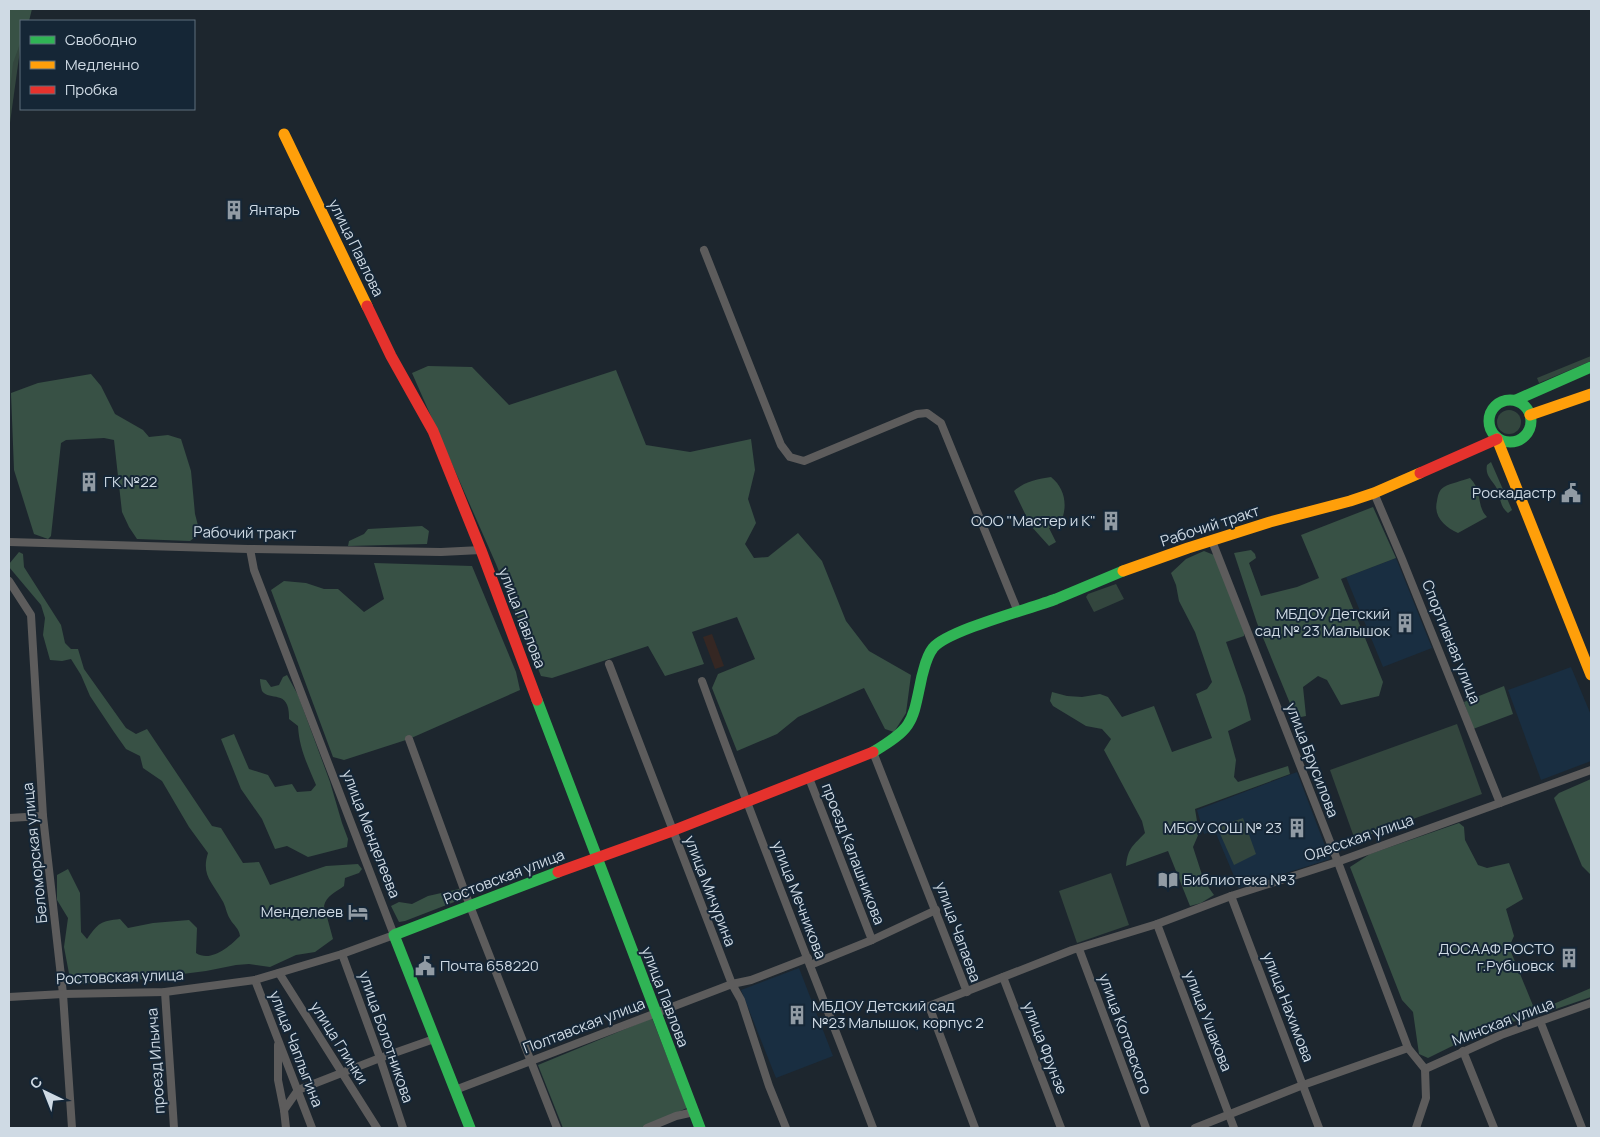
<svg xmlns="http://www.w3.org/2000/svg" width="1600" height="1137" font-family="Manrope,sans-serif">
  <rect width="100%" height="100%" fill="#1d262e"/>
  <polygon fill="#352723" points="712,634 724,666 715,669 703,637"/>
  <g fill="#192e41">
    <polygon points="1396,558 1432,648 1383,667 1346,577"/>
    <polygon points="1571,667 1591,715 1591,761 1541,780 1508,690"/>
    <polygon points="1297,772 1330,859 1239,888 1215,831 1204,834 1197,810"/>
    <polygon points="799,968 833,1056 776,1078 741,990"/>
  </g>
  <g fill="#33463e">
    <polygon points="9,9 21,21 21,43 9,130"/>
    <polygon points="1591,356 1591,361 1539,383 1537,378"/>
    <circle cx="1509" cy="422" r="12"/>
    <polygon points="1116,584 1124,599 1094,612 1086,597 1088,594"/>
    <polygon points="1457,724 1482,794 1355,840 1330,770"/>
    <polygon points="1243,818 1256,854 1234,865 1217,827"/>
    <polygon points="1111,873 1129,925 1077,943 1059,891"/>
  </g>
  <g fill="#385145">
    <polygon points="9,9 32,9 29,21 21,21 21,41 13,63 9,98"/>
    <polygon points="428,366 472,367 509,405 616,370 646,445 690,452 751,439 755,470 748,499 756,523 745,544 754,558 768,557 798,533 822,561 846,621 869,651 911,675 906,713 894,732 885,729 864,688 798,717 777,734 737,751 712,688 718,674 755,659 737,617 692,632 704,664 665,676 648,646 552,678 541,676 496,564 412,373"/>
    <polygon points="91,374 101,386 115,414 143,430 149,437 168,435 181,439 191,471 195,514 200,533 190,541 137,539 129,527 122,512 114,440 104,438 66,440 61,443 51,536 48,539 34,534 14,470 11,393 38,383"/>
    <path d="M1491 462 1512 510 1508 513C1499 506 1501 496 1496 487 1491 479 1485 475 1487 465Z"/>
    <path d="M1051 477C1066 489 1068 508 1060 524L1049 528 1056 542 1049 546 1031 526 1014 491C1025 481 1038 479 1051 477Z"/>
    <path d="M1470 478C1483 491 1476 506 1487 517L1458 533C1445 527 1433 517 1437 501 1438 495 1439 490 1444 487 1451 483 1462 481 1470 478Z"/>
    <polygon points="1373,507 1396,558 1341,579 1383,682 1379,696 1341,705 1327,680 1318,676 1303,687 1306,716 1296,718 1257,623 1234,553 1251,550 1255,554 1256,558 1249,563 1261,596 1297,587 1319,578 1301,535"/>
    <polygon points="422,526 429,531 427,544 348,546 349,541 364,534 368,529"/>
    <path d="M1204 551 1214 555 1244 629V636L1226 642 1245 696 1251 720 1228 731 1236 760 1234 777 1238 782 1288 766 1290 774 1195 809 1199 833 1193 847 1204 881 1214 895 1201 903 1190 906 1168 851 1126 866C1128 847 1133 846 1145 833L1142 821 1104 750 1111 739 1102 729 1086 726 1053 706 1050 701 1052 692 1067 696 1082 697 1100 694 1108 697 1122 717 1154 706 1172 752 1212 738 1196 694 1207 689 1212 682 1195 632 1179 601 1176 585 1171 573 1186 559Z"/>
    <path d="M19 552 23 554 24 567 61 625 65 643 71 649H78L84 669 126 728 136 734 147 729 212 826 221 828 243 863 259 862 270 885 326 866 358 864 362 869 359 873 345 878 344 886C336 892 326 896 324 906L333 939 315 952 296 955 270 967 249 964 236 965 206 971 119 982 71 984 64 947 68 918 57 900V875L68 869 80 893 81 932 87 939C98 923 101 921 120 919L128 928 153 923 189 920 197 928 196 953C211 963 230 946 240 936 239 928 234 926 230 919 226 913 226 906 222 900 212 882 201 875 208 853L189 827 162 781 143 768 140 756 126 749 114 732 90 696 81 675 71 659 62 661 50 660 43 635 45 618 41 605 9 567V564Z"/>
    <polygon points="374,563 472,566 516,672 520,690 409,739 344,760 333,757 271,590 284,581 306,583 324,589 338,589 364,612 384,599"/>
    <path d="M287 675 298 695 330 782 342 823 348 839 347 847 308 857 287 846 275 849 262 819 241 789 221 739 234 734 249 769 268 775 275 787 292 784 297 792 311 791 316 785C308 766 299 748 298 726L289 719C290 688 270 702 262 691 261 688 260 682 260 679L266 680 271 687 279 685 283 677Z"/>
    <polygon points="1504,686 1513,714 1473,729 1464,702"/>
    <polygon points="1591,779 1591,875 1582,866 1554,798 1559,793"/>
    <polygon points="1459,823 1464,827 1465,840 1478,865 1487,868 1509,863 1523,899 1506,909 1514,936 1509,947 1534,1008 1544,1008 1591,988 1591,997 1524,1020 1497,1024 1428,1058 1419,1054 1413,1012 1402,1000 1350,867 1370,854"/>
    <polygon points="459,889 462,899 405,921 399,922 391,906 399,902 412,904 428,896"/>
    <polygon points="652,1018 687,1108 641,1128 563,1128 538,1065"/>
  </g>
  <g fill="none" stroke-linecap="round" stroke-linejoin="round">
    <g stroke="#5d5c5c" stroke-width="8">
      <polyline points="704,250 781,445 790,457 804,461 917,414 927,413 941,423 1018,612"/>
      <polyline points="1374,493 1402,559 1500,803"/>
      <polyline points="1212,541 1336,857 1408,1048 1425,1069 1426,1098 1416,1128"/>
      <polyline points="9,542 248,549 441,552 481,550"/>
      <polyline points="9,581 31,615 43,816 63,994 72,1128"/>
      <polyline points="609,664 732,984 741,1000 769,1086 786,1128"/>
      <path d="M702 681C756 831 816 979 873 1128"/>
      <polyline points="409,739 470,906 557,1128"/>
      <polyline points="873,752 967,992"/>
      <polyline points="809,778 872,940"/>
      <polyline points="9,818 43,816"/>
      <polyline points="1231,896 1319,1128"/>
      <polyline points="1157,924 1234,1128"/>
      <polyline points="1079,949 1146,1128"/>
      <polyline points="342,954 380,1058 403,1128"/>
      <polyline points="810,965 872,940 936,910"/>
      <polyline points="279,973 377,1128"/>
      <polyline points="1003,977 1061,1128"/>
      <polyline points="255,980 312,1128"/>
      <polyline points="165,992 174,1128"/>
      <polyline points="9,997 63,994 165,992 255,980 342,954 394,935 254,570 250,549"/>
      <polyline points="1540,1021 1582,1128"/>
      <polyline points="278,1045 278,1080 284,1110"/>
      <polyline points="1463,1051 1494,1128"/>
      <polyline points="1425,1069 1501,1035 1591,1003"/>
      <polyline points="455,1090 732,984 751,980 808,958"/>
      <polyline points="286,1128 284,1110 298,1090 380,1058 434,1039"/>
      <polyline points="647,1128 676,1116 694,1112"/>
      <polyline points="975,1128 929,1006 1072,950 1157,924 1231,896 1337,862 1591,770"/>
      <polyline points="1195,1128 1303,1085 1408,1048"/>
    </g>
    <g stroke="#30b455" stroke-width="11">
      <circle cx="1510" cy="421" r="21"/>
      <polyline points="1516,400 1591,367"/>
      <polyline points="537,700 700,1128"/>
      <path d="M873 752C915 727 912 722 922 676 925 666 926 657 933 648 948 630 1030 609 1056 599 1078 590 1101 580 1123 571"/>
      <polyline points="470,1128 394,935 558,872"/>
    </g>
    <g stroke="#ff9f0a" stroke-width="11">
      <polyline points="284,134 367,306"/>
      <polyline points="1530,415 1591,394"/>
      <polyline points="1497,439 1591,675"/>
      <polyline points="1123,571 1188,548 1270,522 1350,501 1374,493 1420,473"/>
    </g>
    <g stroke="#e5322d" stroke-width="11">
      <polyline points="367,306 391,356 433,431 481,550 537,700"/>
      <polyline points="1420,473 1497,439"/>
      <polyline points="558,872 672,831 873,752"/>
    </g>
  </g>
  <defs>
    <symbol id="building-bare" viewBox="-9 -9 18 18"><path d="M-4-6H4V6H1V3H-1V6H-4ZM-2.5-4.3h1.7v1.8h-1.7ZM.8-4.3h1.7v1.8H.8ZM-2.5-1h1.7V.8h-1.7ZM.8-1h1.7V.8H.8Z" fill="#919ba4" stroke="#152636" stroke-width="2.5" paint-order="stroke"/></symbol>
    <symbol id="civic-bare" viewBox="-9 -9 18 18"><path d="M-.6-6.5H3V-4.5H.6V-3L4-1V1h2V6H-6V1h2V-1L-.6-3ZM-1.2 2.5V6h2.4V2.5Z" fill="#919ba4" stroke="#152636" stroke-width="2.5" paint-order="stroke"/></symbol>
    <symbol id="library-bare" viewBox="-9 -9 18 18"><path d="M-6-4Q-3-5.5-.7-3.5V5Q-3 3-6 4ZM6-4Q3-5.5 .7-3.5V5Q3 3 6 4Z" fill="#919ba4" stroke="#152636" stroke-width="2.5" paint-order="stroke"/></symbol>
    <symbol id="hotel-bare" viewBox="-9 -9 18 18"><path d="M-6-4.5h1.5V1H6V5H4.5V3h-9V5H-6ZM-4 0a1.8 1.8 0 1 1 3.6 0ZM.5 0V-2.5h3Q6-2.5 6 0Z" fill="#919ba4" stroke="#152636" stroke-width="2.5" paint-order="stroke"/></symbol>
  </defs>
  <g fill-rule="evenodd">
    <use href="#building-bare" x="220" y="196" width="28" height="28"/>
    <use href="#building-bare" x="75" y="468" width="28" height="28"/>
    <use href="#civic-bare" x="1557" y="479" width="28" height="28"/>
    <use href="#building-bare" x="1097" y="507" width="28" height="28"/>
    <use href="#building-bare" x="1391" y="609" width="28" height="28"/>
    <use href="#building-bare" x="1283" y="814" width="28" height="28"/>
    <use href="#library-bare" x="1154" y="866" width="28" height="28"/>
    <use href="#hotel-bare" x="344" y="898" width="28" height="28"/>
    <use href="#building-bare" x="1555" y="944" width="28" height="28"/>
    <use href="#civic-bare" x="411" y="952" width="28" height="28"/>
    <use href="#building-bare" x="783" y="1001" width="28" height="28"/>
  </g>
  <g text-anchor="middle" stroke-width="4" stroke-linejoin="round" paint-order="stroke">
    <g font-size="15" fill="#cfdae4" stroke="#152636" text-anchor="end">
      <text x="249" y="215" text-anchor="start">Янтарь</text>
      <text x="104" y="487" text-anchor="start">ГК №22</text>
      <text x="1556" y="498">Роскадастр</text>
      <text x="1096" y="526">ООО "Мастер и К"</text>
      <text x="1390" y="619">МБДОУ Детский<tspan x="1390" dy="17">сад № 23 Малышок</tspan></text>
      <text x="1282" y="833">МБОУ СОШ № 23</text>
      <text x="1183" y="885" text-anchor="start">Библиотека №3</text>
      <text x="343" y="917">Менделеев</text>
      <text x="1554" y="954">ДОСААФ РОСТО<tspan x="1554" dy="17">г.Рубцовск</tspan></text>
      <text x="440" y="971" text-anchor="start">Почта 658220</text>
      <text x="812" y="1011" text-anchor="start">МБДОУ Детский сад<tspan x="812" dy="17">№23 Малышок, корпус 2</tspan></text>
    </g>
    <g font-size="15" fill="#cfdae4" stroke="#152636">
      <text transform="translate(356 248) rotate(64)" y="5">улица Павлова</text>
      <text transform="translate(1210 526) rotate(-18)" y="5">Рабочий тракт</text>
      <text transform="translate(245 533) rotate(1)" y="5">Рабочий тракт</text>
      <text transform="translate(522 618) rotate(69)" y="5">улица Павлова</text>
      <text transform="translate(1451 642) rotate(68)" y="5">Спортивная улица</text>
      <text transform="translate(1312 760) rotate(69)" y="5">улица Брусилова</text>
      <text transform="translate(371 834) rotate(69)" y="5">улица Менделеева</text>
      <text transform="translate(1359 838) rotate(-19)" y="5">Одесская улица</text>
      <text transform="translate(35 853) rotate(-96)" y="5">Беломорская улица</text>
      <text transform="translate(853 854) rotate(69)" y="5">проезд Калашникова</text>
      <text transform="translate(504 877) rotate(-21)" y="5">Ростовская улица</text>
      <text transform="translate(710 891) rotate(69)" y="5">улица Мичурина</text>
      <text transform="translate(799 900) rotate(69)" y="5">улица Мечникова</text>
      <text transform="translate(958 932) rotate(70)" y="5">улица Чапаева</text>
      <text transform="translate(120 977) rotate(-2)" y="5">Ростовская улица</text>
      <text transform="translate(665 997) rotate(69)" y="5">улица Павлова</text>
      <text transform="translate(1288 1007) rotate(69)" y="5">улица Нахимова</text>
      <text transform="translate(1208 1021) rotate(69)" y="5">улица Ушакова</text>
      <text transform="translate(1503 1022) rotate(-21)" y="5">Минская улица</text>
      <text transform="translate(584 1026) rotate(-21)" y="5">Полтавская улица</text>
      <text transform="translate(1125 1034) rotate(70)" y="5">улица Котовского</text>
      <text transform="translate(386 1037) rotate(71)" y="5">улица Болотникова</text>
      <text transform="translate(339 1043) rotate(58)" y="5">улица Глинки</text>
      <text transform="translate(1045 1048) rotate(69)" y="5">улица Фрунзе</text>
      <text transform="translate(296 1049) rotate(69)" y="5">улица Чаплыгина</text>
      <text transform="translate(156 1061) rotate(-94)" y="5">проезд Ильича</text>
    </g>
  </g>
  <rect width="1600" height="1137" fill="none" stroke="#cfdae4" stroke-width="20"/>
  <rect x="20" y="20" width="175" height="90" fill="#152636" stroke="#5f6e7c"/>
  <rect x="30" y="36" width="25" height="8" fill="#30b455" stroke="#5f6e7c"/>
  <text x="65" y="45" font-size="15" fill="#cfdae4">Свободно</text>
  <rect x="30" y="61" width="25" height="8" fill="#ff9f0a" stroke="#5f6e7c"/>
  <text x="65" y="70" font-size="15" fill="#cfdae4">Медленно</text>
  <rect x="30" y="86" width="25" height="8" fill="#e5322d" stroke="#5f6e7c"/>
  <text x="65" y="95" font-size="15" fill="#cfdae4">Пробка</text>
  <g transform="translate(45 1092) rotate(317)" stroke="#152636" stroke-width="4" paint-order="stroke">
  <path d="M0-4L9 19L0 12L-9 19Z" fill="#cfdae4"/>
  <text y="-8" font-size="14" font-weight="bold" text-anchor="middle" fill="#cfdae4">С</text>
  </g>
</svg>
